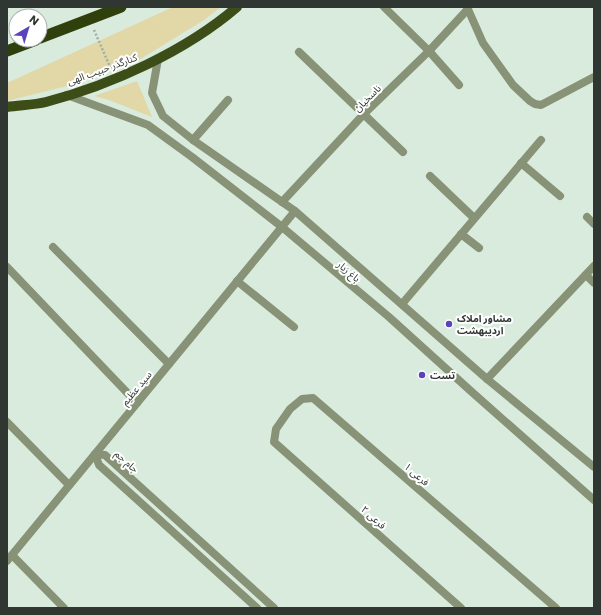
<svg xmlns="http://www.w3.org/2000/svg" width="601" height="615" font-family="Poppins,'Noto Sans Arabic',sans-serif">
  <rect width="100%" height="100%" fill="#d9ebdd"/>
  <g fill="#e2d7a6">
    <polygon points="173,7 221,7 204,20 134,63 67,86 7,101 7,83"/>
    <polygon points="137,81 152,117 109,100 94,96"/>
  </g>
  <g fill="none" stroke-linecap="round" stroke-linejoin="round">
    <polyline stroke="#a1afa4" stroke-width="2.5" stroke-dasharray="2 2" stroke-linecap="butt" points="94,30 111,69"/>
    <g stroke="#879276" stroke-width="8">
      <polyline points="384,7 429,51 459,85"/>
      <polyline points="467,7 483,43 513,85 530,101 535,104 541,105 594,77"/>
      <polyline points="299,52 403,152"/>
      <polyline points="193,140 228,100"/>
      <polyline points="521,163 560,196"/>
      <polyline points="430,176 474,218"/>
      <polyline points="282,202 363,115 429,51 468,9"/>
      <polyline points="587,217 594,224"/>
      <polyline points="461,234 479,248"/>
      <polyline points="53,247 169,364"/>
      <polyline points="7,267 137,403"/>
      <polyline points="586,275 594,283"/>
      <polyline points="237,281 294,327"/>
      <polyline points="402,304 541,140"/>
      <polyline points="487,379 594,266"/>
      <polyline points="7,422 69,485"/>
      <polyline points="12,555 64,608"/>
      <polyline points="257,608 99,465 95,454 105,455 274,608"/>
      <polyline points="461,608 274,442 276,429 290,409 302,399 313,398 556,608"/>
    </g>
    <g stroke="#879276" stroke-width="8">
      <polyline points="158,59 152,93 163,116 193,140 295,211 487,379 594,467"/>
      <polyline points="67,95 148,125 192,157 282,227 389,317 473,393 594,500"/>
      <polyline points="7,561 295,211"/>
    </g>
    <path stroke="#3c4d18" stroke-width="10" d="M7 107C20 105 34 105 46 102 111 85 186 51 237 7"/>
    <g stroke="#30400c" stroke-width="11">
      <polyline points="40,38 121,7"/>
      <polyline points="7,51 36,40"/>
    </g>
  </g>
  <g fill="#5c43bb" stroke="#fff" stroke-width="1.5">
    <circle cx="449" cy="324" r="4"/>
    <circle cx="422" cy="375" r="4"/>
  </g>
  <g text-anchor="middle" stroke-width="4" stroke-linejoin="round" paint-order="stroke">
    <g font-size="10" fill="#303732" stroke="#fff">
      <text transform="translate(102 69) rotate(-20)" y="4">کنارگذر حبیب الهی</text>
      <text transform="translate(367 98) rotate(-45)" y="4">ناسخیان</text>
      <text transform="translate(349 271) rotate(40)" y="4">باغ زیار</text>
      <text transform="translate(136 388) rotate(-50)" y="4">سید عظیم</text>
      <text transform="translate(127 461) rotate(42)" y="4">جام جم</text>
      <text transform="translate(417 474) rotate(41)" y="4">فرعی ۱</text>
      <text transform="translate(374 517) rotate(42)" y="4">فرعی ۲</text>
    </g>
    <g font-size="10" font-weight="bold" fill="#303732" stroke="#fff" text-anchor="start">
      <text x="457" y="322">مشاور املاک<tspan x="457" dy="12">اردیبهشت</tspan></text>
      <text x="430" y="379">تست</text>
    </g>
  </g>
  <rect width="601" height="615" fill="none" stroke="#303732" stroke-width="16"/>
  <g transform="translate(28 28) rotate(38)"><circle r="19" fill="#ffffff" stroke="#acafad"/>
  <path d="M0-3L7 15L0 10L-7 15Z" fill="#5c43bb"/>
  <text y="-6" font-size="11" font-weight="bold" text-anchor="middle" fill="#303732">N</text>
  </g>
</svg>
